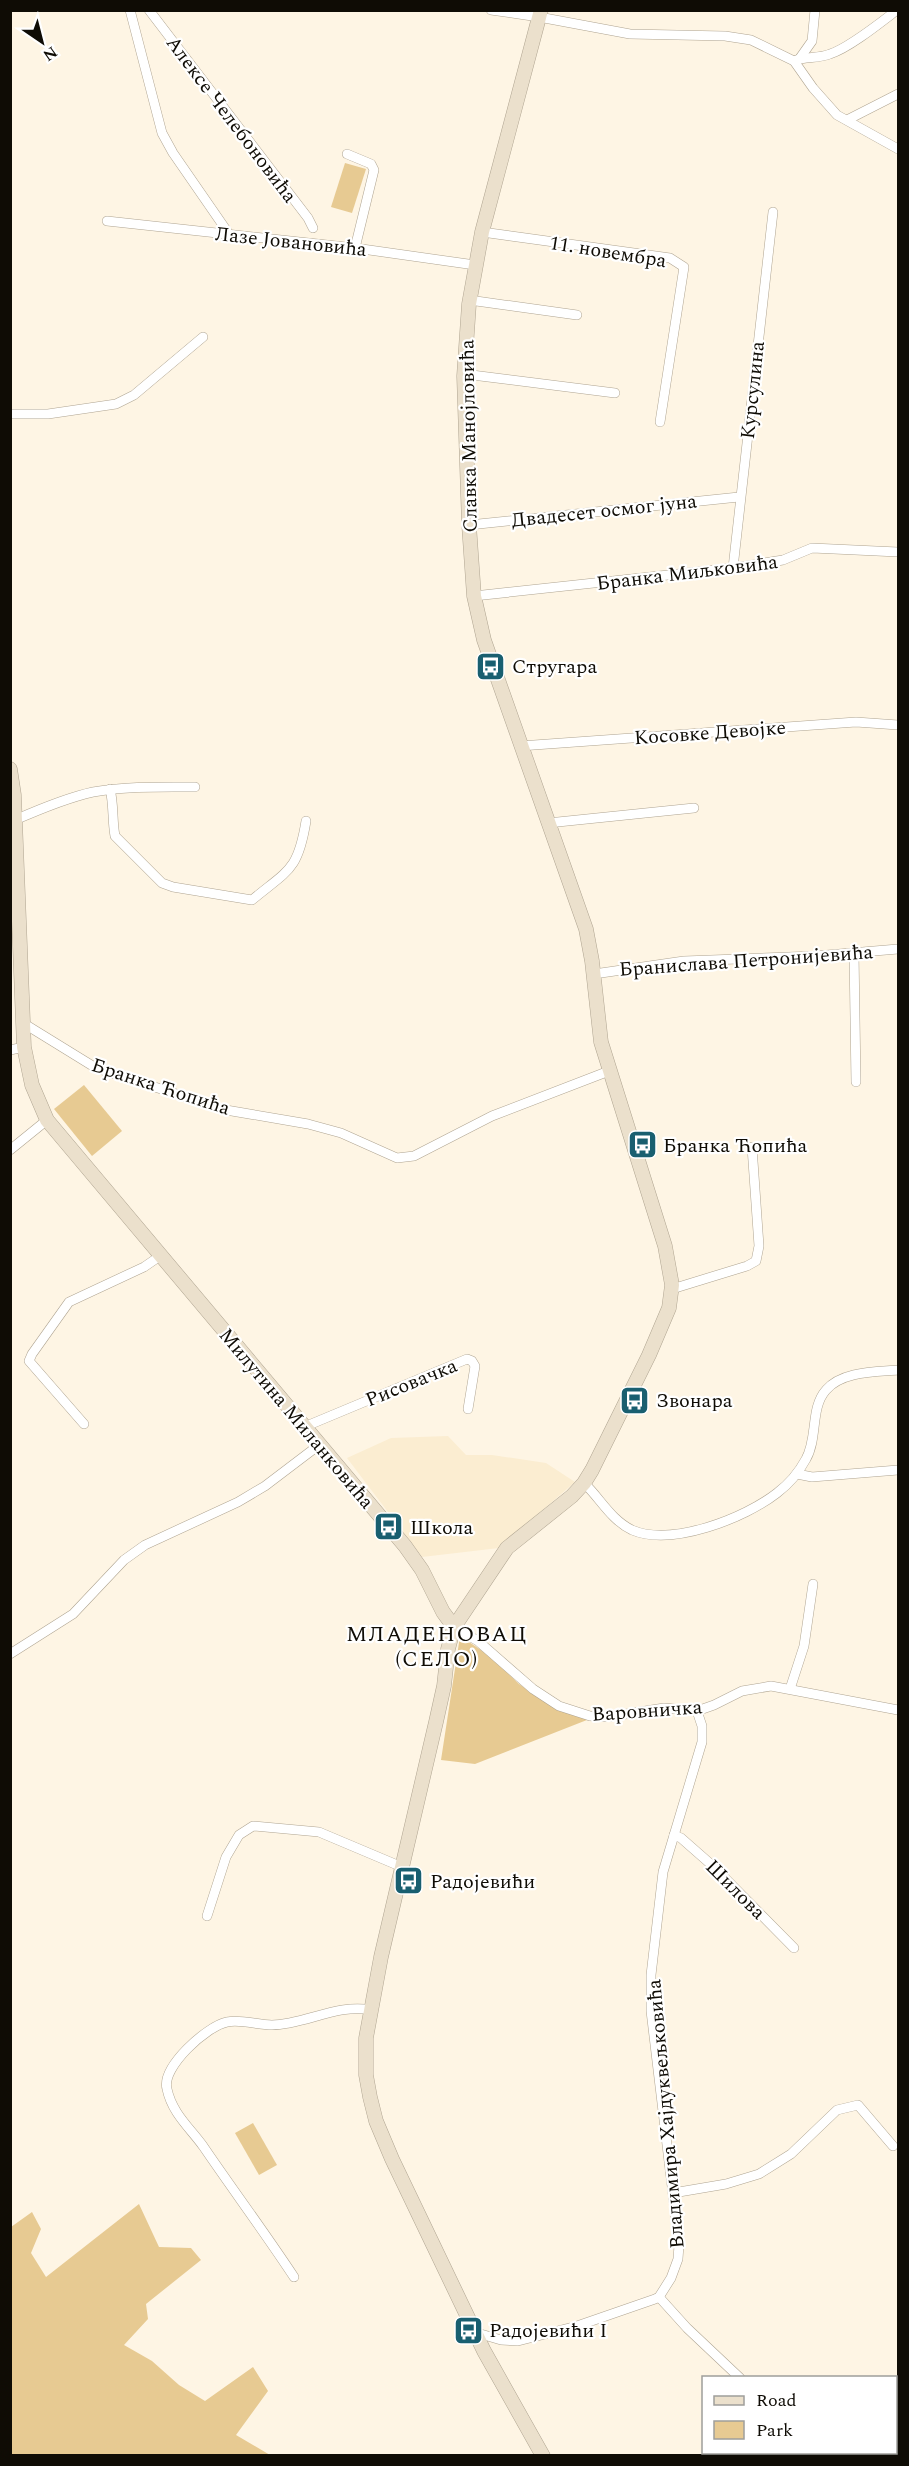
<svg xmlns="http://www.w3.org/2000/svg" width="909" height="2466" font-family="Spectral,serif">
  <rect width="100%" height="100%" fill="#fef5e4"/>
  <polygon fill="#fbedd1" points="448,1436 466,1455 492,1455 546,1463 575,1482 499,1548 422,1557 347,1458 391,1438"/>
  <g fill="#e7ca92">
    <polygon points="345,163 366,169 352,213 331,207"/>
    <polygon points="84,1085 122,1131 92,1156 54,1109"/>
    <polygon points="460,1636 490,1656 519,1684 549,1704 592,1718 475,1764 441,1760"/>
    <polygon points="253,2123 277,2165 259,2175 235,2133"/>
    <polygon points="139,2204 159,2247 191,2248 201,2260 146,2304 148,2319 124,2345 152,2361 179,2385 205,2401 253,2367 268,2391 236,2435 270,2455 11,2455 11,2227 32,2212 41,2229 31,2253 46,2277"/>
  </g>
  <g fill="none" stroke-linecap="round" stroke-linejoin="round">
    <defs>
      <g id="street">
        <polyline points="130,10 162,133 173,153 229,234"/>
        <polyline points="149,10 308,218 313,228"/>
        <polyline points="491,10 539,17 630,34 725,36 751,40 794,61 813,88 837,115 898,149"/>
        <polyline points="800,58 812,41 815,10"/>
        <path d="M794 61C805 56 818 59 830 54 849 48 880 23 897 10"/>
        <polyline points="847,120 898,94"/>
        <polyline points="347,154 371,164 374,170 355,248"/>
        <polyline points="107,221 355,248 475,265"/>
        <polyline points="482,232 670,258 684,267 660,422"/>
        <polyline points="469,300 577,315"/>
        <polyline points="464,374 615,393"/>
        <polyline points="10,414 48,414 116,404 134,395 203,337"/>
        <polyline points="469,525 739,497"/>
        <polyline points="733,568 773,212"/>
        <polyline points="474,596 733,568 783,560 812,548 898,552"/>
        <polyline points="520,746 856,722 898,725"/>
        <path d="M110 789C114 805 112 820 115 836L162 883 173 887 252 900C288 870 298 871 306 821"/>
        <path d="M15 820C40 809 66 798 93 792 126 786 161 787 195 787"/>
        <polyline points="548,823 694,808"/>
        <polyline points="854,953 856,1082"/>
        <polyline points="594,974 684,961 815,956 898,949"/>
        <polyline points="23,1023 96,1068 226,1110 308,1124 341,1133 397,1158 414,1156 492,1116 609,1071"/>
        <polyline points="10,1050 24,1047"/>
        <polyline points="10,1150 47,1120"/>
        <polyline points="672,1289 747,1266 756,1261 759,1246 752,1147"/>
        <polyline points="84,1424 29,1361 32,1354 69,1302 144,1267 160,1256"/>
        <polyline points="304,1427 467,1359 472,1361 475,1366 468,1409"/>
        <polyline points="797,1474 812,1477 898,1470"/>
        <path d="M584 1483C600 1498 611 1520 632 1530 672 1547 745 1518 777 1493 789 1484 799 1472 806 1459 818 1438 810 1408 826 1390 842 1371 876 1372 898 1370"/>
        <polyline points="454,1627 478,1641 533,1689 559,1706 590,1716 607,1717 664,1708 697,1711 714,1705 742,1691 771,1686 898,1710"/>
        <polyline points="10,1654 73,1614 124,1560 145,1545 238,1502 265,1486 319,1445"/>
        <polyline points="790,1689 804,1646 813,1584"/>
        <polyline points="674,1835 681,1838 714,1867 794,1948"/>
        <polyline points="207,1916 226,1857 239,1835 253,1826 319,1832 402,1867"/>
        <polyline points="673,2193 726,2184 759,2174 791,2154 837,2110 858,2105 893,2146"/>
        <path d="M294 2277C265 2233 233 2190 203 2146 190 2128 172 2113 167 2089 161 2067 207 2026 227 2022 241 2019 257 2025 272 2025 304 2025 338 2003 371 2010"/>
        <polyline points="659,2297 687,2328 740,2378"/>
        <polyline points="474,2332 501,2340 518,2341 577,2326 655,2299 659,2297 671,2278 678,2259 679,2245 651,2011 651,1975 663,1872 702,1742 702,1726 697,1711"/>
      </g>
      <g id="secondary">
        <polyline points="541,10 482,232 469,304 464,376 469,525 474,596 484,640 586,929 592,961 601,1042 665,1246 672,1285 669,1308 649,1355 592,1470 584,1483 572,1496 507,1548 454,1627 448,1649 444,1686 436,1722 381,1957 366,2038 366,2075 370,2097 376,2121 392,2159 484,2351 543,2456"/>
        <polyline points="10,769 14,795 24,1047 32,1085 47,1120 405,1546 422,1570 443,1612 454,1627"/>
      </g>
    </defs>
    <use href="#street" stroke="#afa491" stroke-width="10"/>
    <use href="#secondary" stroke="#afa491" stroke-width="15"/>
    <use href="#street" stroke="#fff" stroke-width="9"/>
    <use href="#secondary" stroke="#ebe0cc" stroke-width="14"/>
  </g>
  <defs>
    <symbol id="bus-square" viewBox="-11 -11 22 22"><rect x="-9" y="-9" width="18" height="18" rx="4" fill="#195f70" stroke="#fff"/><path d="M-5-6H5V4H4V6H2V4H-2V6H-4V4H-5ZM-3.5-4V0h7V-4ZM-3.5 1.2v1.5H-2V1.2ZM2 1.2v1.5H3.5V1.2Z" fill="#fff"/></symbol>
  </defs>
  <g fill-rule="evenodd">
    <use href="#bus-square" x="474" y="650" width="33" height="33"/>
    <use href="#bus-square" x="626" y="1128" width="33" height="33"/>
    <use href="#bus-square" x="618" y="1384" width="33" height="33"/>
    <use href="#bus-square" x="372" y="1510" width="33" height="33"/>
    <use href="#bus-square" x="392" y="1864" width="33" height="33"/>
    <use href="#bus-square" x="452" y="2314" width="33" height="33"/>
  </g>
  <g text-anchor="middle" stroke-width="4.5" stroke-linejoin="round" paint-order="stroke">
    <g font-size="20" fill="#0f0c05" stroke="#fff">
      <text transform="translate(232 119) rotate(53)" y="7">Алексе Челебоновића</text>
      <text transform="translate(291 241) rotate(6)" y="7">Лазе Јовановића</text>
      <text transform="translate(608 251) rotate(9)" y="7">11. новембра</text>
      <text transform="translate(752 390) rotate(-84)" y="7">Курсулина</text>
      <text transform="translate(468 436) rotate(-91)" y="7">Славка Манојловића</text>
      <text transform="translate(604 510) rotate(-6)" y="7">Двадесет осмог јуна</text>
      <text transform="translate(687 572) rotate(-7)" y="7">Бранка Миљковића</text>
      <text transform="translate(710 732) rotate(-4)" y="7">Косовке Девојке</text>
      <text transform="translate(746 960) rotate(-4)" y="7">Бранислава Петронијевића</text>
      <text transform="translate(161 1086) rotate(18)" y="7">Бранка Ћопића</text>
      <text transform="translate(411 1382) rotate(-22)" y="7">Рисовачка</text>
      <text transform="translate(297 1418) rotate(50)" y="7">Милутина Миланковића</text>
      <text transform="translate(647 1710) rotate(-4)" y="7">Варовничка</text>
      <text transform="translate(736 1889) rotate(45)" y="7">Шилова</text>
      <text transform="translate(665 2114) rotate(-95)" y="7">Владимира Хајдуквељковића</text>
    </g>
    <g font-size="20" fill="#0f0c05" stroke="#fff" text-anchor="start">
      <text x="512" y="673">Стругара</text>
      <text x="663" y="1152">Бранка Ћопића</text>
      <text x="656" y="1407">Звонара</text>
      <text x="410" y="1534">Школа</text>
      <text x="430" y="1888">Радојевићи</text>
      <text x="489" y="2337">Радојевићи I</text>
    </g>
    <g font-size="22" letter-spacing="1.5" fill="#0f0c05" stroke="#fff">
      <text x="437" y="1641">МЛАДЕНОВАЦ<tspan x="437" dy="25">(СЕЛО)</tspan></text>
    </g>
  </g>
  <rect width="909" height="2466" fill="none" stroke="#0f0c05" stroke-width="24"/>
  <rect x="702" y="2376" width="195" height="78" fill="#ffffff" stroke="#9f9e9b" stroke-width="1.5"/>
  <rect x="714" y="2396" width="30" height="9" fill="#ebe0cc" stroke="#9f9e9b" stroke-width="1.5"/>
  <text x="756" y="2406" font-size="18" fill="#0f0c05">Road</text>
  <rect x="714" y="2421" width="30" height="18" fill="#e7ca92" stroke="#9f9e9b" stroke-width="1.5"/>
  <text x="756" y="2436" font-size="18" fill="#0f0c05">Park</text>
  <g transform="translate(42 42) rotate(145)" stroke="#ffffff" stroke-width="4.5" paint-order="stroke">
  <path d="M0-4.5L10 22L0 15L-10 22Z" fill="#0f0c05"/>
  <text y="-9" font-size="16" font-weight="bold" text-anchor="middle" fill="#0f0c05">N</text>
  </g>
</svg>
